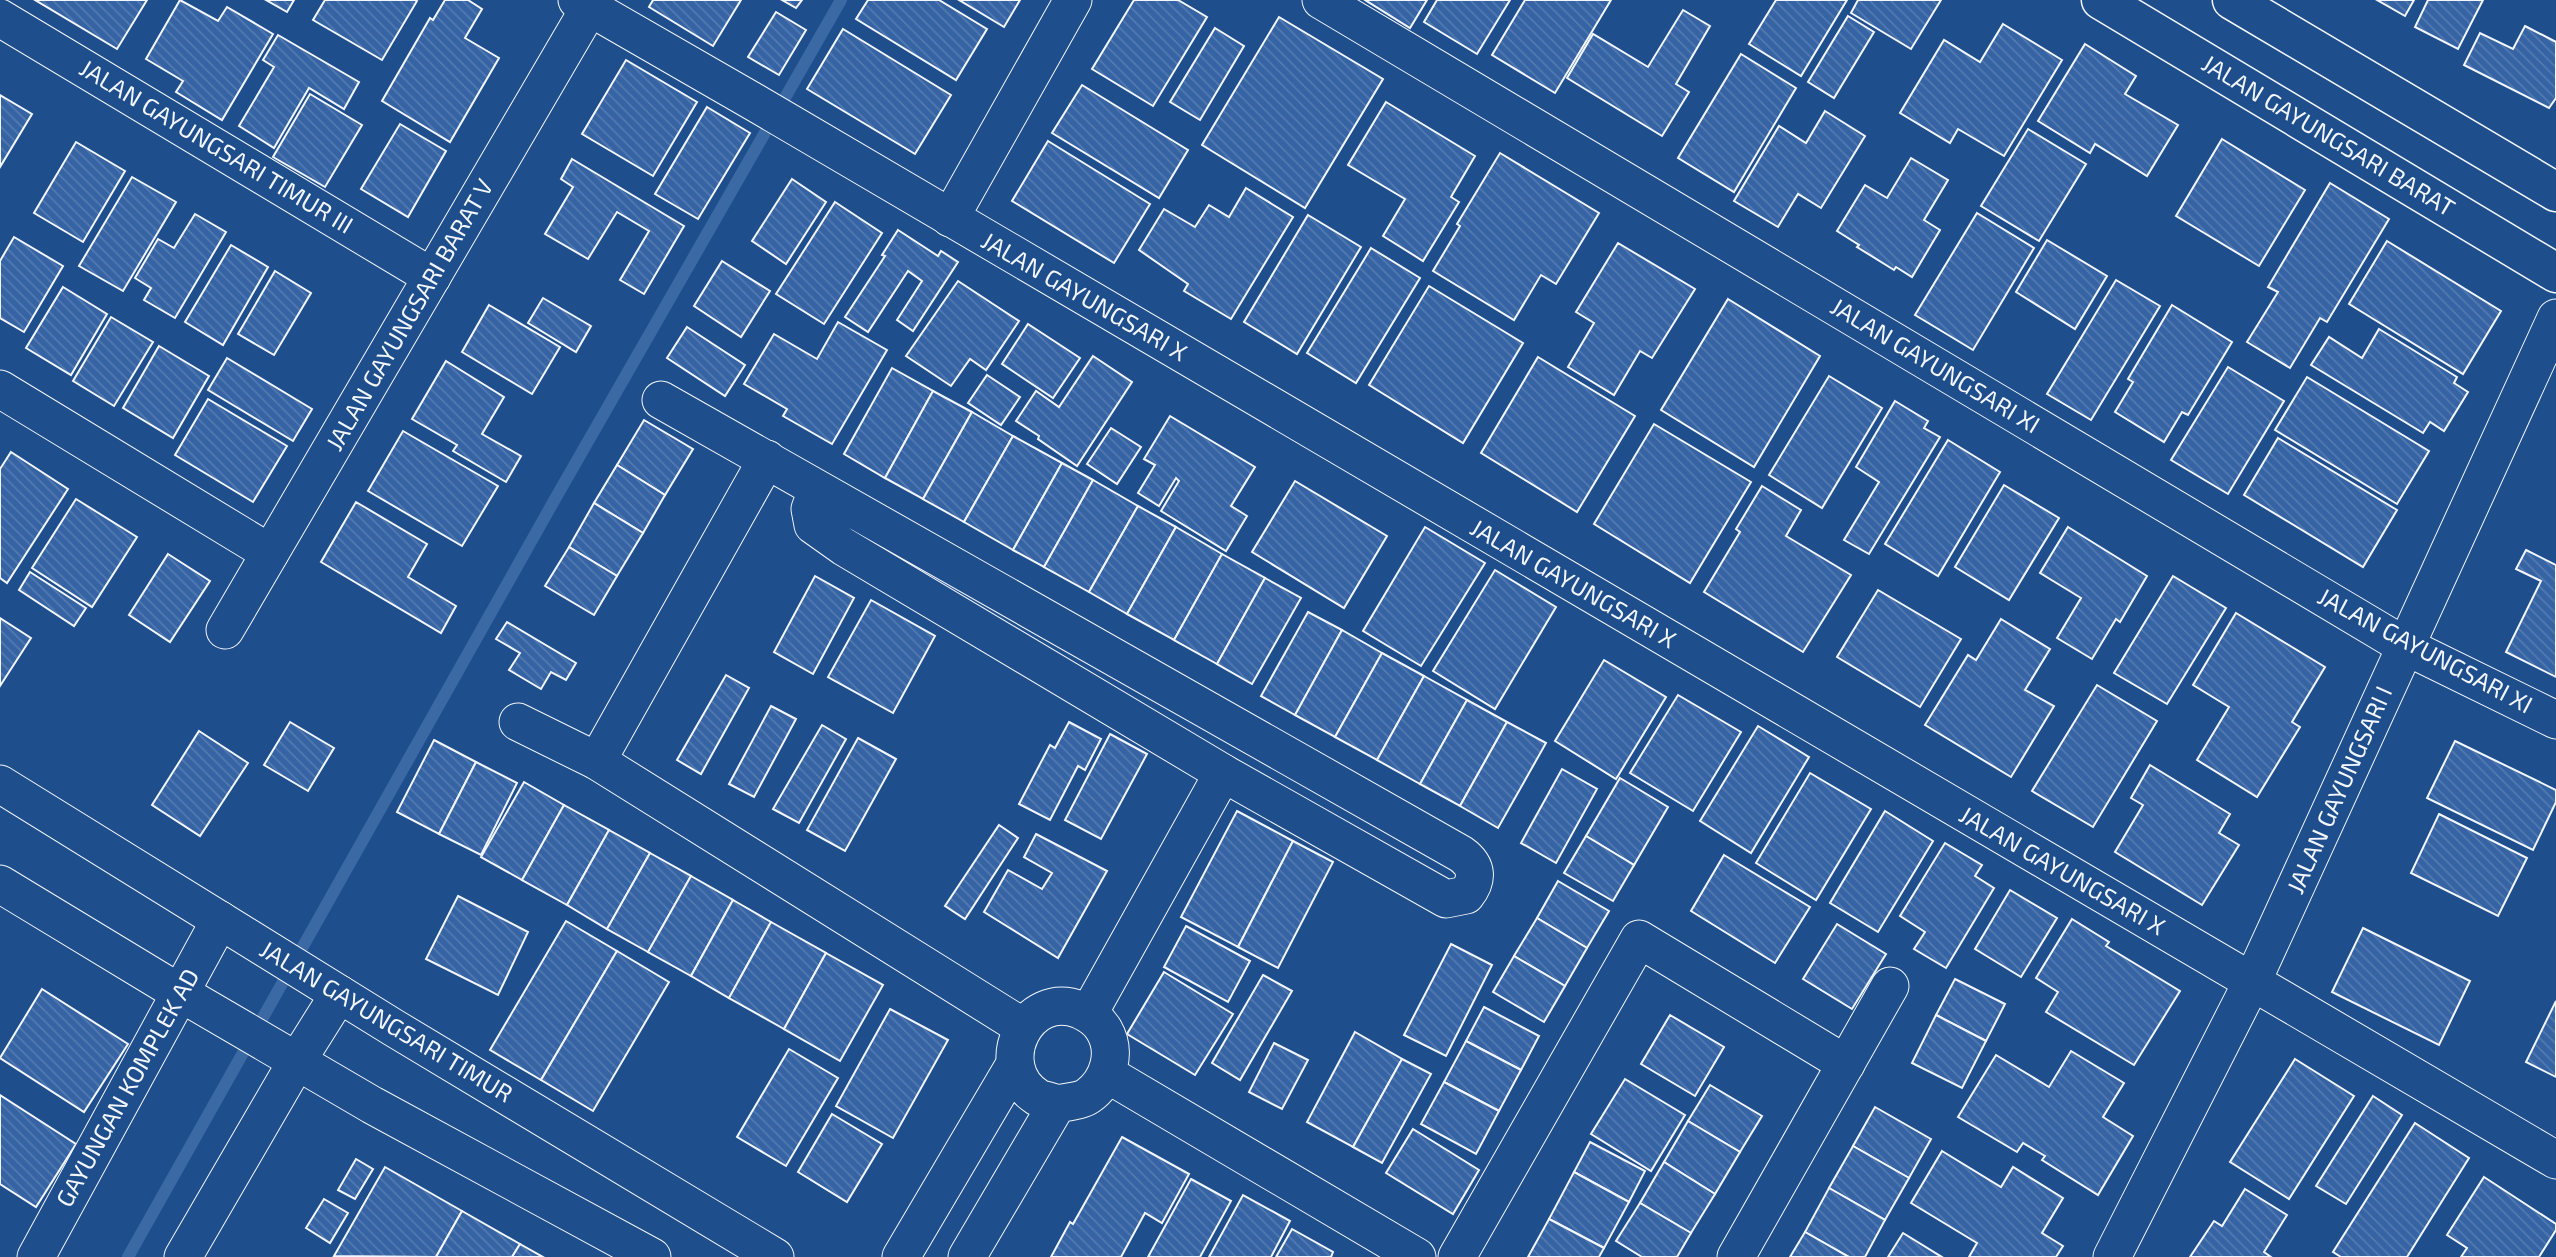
<svg xmlns="http://www.w3.org/2000/svg" width="2556" height="1257" font-family="'Exo 2',sans-serif">
  <defs>
    <pattern id="building-back-hatch" width="6" height="6" patternUnits="userSpaceOnUse" patternTransform="scale(1.75)"><rect width="6" height="6" fill="#3563a3"/><path d="M-1 5l2 2M0 0l6 6M5-1l2 2" fill="none" stroke="#537ab1"/></pattern>
  </defs>
  <rect width="100%" height="100%" fill="#1f4e8c"/>
  <g fill="none" stroke-linecap="round" stroke-linejoin="round">
    <polyline stroke="#3b69a3" stroke-width="12" points="128,1257 555,499 841,0"/>
  </g>
  <g fill="url(#building-back-hatch)" stroke="#f2f6ff" stroke-width="2">
    <polygon points="35,0 147,0 117,49"/>
    <polygon points="180,0 218,21 227,7 273,34 222,120 176,92 183,81 146,59"/>
    <polygon points="266,0 294,0 287,12"/>
    <polygon points="325,0 415,0 417,1 382,60 313,20"/>
    <polygon points="445,0 468,0 482,9 465,38 499,58 450,142 382,101 430,18 433,20"/>
    <polygon points="653,0 741,0 713,46 649,7"/>
    <polygon points="782,0 802,0 796,8"/>
    <polygon points="868,0 939,0 987,29 956,80 856,19"/>
    <polygon points="959,0 1020,0 1004,27"/>
    <polygon points="1134,0 1178,0 1207,17 1153,106 1092,69"/>
    <polygon points="1365,0 1427,0 1410,28"/>
    <polygon points="1437,0 1510,0 1477,54 1424,22"/>
    <polygon points="1525,0 1611,0 1555,93 1492,55"/>
    <polygon points="1776,0 1847,0 1801,76 1749,44"/>
    <polygon points="1858,0 1941,0 1911,49 1851,13"/>
    <polygon points="2377,0 2414,0 2405,16"/>
    <polygon points="2428,0 2483,0 2458,49 2415,27"/>
    <polygon points="1683,10 1710,26 1676,84 1689,92 1662,136 1567,78 1593,34 1648,67"/>
    <polygon points="776,12 806,30 779,75 748,57"/>
    <polygon points="1848,16 1874,32 1834,98 1808,82"/>
    <polygon points="1279,17 1383,79 1305,208 1202,145"/>
    <polygon points="2003,24 2062,60 2004,156 1958,129 1950,143 1900,113 1944,40 1980,62"/>
    <polygon points="2525,26 2556,42 2556,98 2549,108 2464,65 2480,33 2513,49"/>
    <polygon points="1215,28 1244,46 1200,120 1170,102"/>
    <polygon points="843,29 951,95 915,154 807,89"/>
    <polygon points="278,35 359,82 344,109 309,88 274,148 239,126 274,67 263,60"/>
    <polygon points="2085,44 2136,76 2125,94 2178,125 2147,176 2095,144 2090,153 2038,121"/>
    <polygon points="1741,54 1796,88 1734,192 1678,158"/>
    <polygon points="626,60 697,102 653,176 582,134"/>
    <polygon points="1082,85 1188,150 1159,198 1052,133"/>
    <polygon points="310,94 362,125 325,187 273,157"/>
    <polygon points="0,95 32,114 0,167"/>
    <polygon points="1386,102 1475,156 1451,197 1459,202 1423,261 1383,236 1405,199 1348,165"/>
    <polygon points="707,107 750,133 698,219 655,194"/>
    <polygon points="1825,111 1865,136 1821,208 1798,194 1778,227 1734,201 1779,126 1806,143"/>
    <polygon points="400,124 446,151 408,217 361,189"/>
    <polygon points="2028,129 2086,164 2039,241 1981,206"/>
    <polygon points="2222,139 2305,190 2259,266 2176,216"/>
    <polygon points="1048,141 1150,204 1114,263 1012,201"/>
    <polygon points="76,142 125,171 83,242 34,213"/>
    <polygon points="1500,153 1599,213 1556,284 1541,275 1514,320 1433,271 1460,226 1457,224"/>
    <polygon points="1911,158 1948,180 1924,220 1940,230 1912,277 1896,267 1894,270 1857,247 1859,245 1837,231 1865,185 1887,198"/>
    <polygon points="572,159 684,226 644,294 620,280 649,231 617,212 588,259 545,234 573,187 561,179"/>
    <polygon points="132,177 176,202 123,291 79,266"/>
    <polygon points="792,179 826,202 786,264 752,241"/>
    <polygon points="2330,183 2389,219 2327,322 2320,318 2290,368 2247,342 2278,292 2268,287"/>
    <polygon points="1246,188 1293,217 1231,319 1184,291 1188,284 1139,250 1164,209 1195,227 1209,205 1229,217"/>
    <polygon points="835,202 882,233 824,324 776,294"/>
    <polygon points="1977,213 2034,248 1973,350 1915,315"/>
    <polygon points="195,214 226,232 175,318 144,300 151,288 135,278 158,239 174,248"/>
    <polygon points="1308,215 1361,247 1297,354 1244,322"/>
    <polygon points="898,230 938,256 941,251 958,262 913,331 897,320 922,281 908,271 868,332 845,317 885,256 882,255"/>
    <polygon points="14,237 63,266 24,332 0,318 0,261"/>
    <polygon points="2047,240 2107,276 2075,329 2016,292"/>
    <polygon points="2387,241 2501,311 2463,374 2349,304"/>
    <polygon points="1618,243 1695,289 1652,358 1640,351 1614,395 1568,367 1594,323 1576,312"/>
    <polygon points="231,245 268,267 223,345 185,322"/>
    <polygon points="1371,248 1420,278 1356,383 1307,353"/>
    <polygon points="722,261 770,291 741,337 694,306"/>
    <polygon points="275,271 311,293 274,355 238,334"/>
    <polygon points="2116,280 2160,306 2091,420 2047,394"/>
    <polygon points="958,281 1019,321 986,370 970,359 951,386 906,356"/>
    <polygon points="1429,286 1523,343 1463,443 1369,385"/>
    <polygon points="63,287 107,314 71,375 26,348"/>
    <polygon points="543,298 591,326 576,352 528,323"/>
    <polygon points="1728,299 1820,356 1754,467 1661,410"/>
    <polygon points="489,305 560,347 532,394 462,352"/>
    <polygon points="2172,305 2232,342 2188,415 2182,412 2164,442 2115,412 2133,382 2128,379"/>
    <polygon points="111,317 153,342 114,406 73,381"/>
    <polygon points="838,322 887,350 832,444 783,416 787,409 744,384 774,334 817,359"/>
    <polygon points="1028,324 1080,358 1053,398 1002,364"/>
    <polygon points="687,327 745,365 725,396 667,358"/>
    <polygon points="2379,329 2457,377 2454,383 2468,392 2444,431 2430,422 2423,433 2311,365 2329,337 2362,358"/>
    <polygon points="159,346 209,376 173,438 123,408"/>
    <polygon points="1093,356 1132,382 1077,466 1038,439 1039,436 1016,421 1036,391 1059,407"/>
    <polygon points="1538,357 1635,416 1577,512 1481,453"/>
    <polygon points="227,358 312,409 293,441 208,390"/>
    <polygon points="446,361 504,397 482,434 521,456 506,482 453,451 457,445 412,419"/>
    <polygon points="2228,367 2284,401 2228,494 2171,460"/>
    <polygon points="892,368 933,391 885,478 844,454"/>
    <polygon points="987,375 1020,397 1001,425 968,403"/>
    <polygon points="1829,376 1882,408 1822,508 1769,475"/>
    <polygon points="2307,377 2429,451 2397,504 2275,430"/>
    <polygon points="933,391 972,412 923,499 885,478"/>
    <polygon points="208,399 287,446 253,502 175,455"/>
    <polygon points="1895,401 1928,421 1924,428 1940,437 1869,554 1844,540 1879,482 1856,467"/>
    <polygon points="972,412 1013,436 964,522 923,499"/>
    <polygon points="1170,416 1255,467 1231,506 1247,516 1226,551 1161,511 1179,481 1176,478 1159,506 1138,493 1155,465 1144,459"/>
    <polygon points="644,420 693,449 665,495 617,465"/>
    <polygon points="1654,424 1751,482 1690,583 1594,524"/>
    <polygon points="1111,428 1141,447 1117,484 1087,464"/>
    <polygon points="403,431 498,486 462,546 368,491"/>
    <polygon points="1013,436 1062,463 1013,550 964,522"/>
    <polygon points="2278,438 2397,510 2363,567 2244,495"/>
    <polygon points="1948,440 2000,472 1938,576 1885,544"/>
    <polygon points="11,452 68,489 7,583 0,578 0,469"/>
    <polygon points="1062,463 1093,480 1044,567 1013,550"/>
    <polygon points="617,465 665,495 643,533 594,503"/>
    <polygon points="1093,480 1138,506 1089,592 1044,567"/>
    <polygon points="1295,481 1387,536 1344,608 1252,552"/>
    <polygon points="2004,485 2059,518 2009,600 1955,567"/>
    <polygon points="1762,486 1801,510 1786,536 1851,575 1803,652 1704,592 1740,532 1736,529"/>
    <polygon points="76,499 137,537 92,607 32,568"/>
    <polygon points="356,502 427,544 408,577 456,606 441,633 321,562"/>
    <polygon points="594,503 643,533 617,576 569,547"/>
    <polygon points="1138,506 1176,527 1127,614 1089,592"/>
    <polygon points="1176,527 1222,554 1174,640 1127,614"/>
    <polygon points="1425,527 1485,563 1421,666 1363,631"/>
    <polygon points="2068,527 2147,576 2120,622 2116,619 2092,659 2057,638 2081,598 2040,573"/>
    <polygon points="569,547 617,576 594,615 545,586"/>
    <polygon points="2526,550 2556,565 2556,677 2506,652 2541,581 2516,569"/>
    <polygon points="168,554 210,581 170,642 129,615"/>
    <polygon points="1222,554 1265,578 1217,664 1174,640"/>
    <polygon points="1495,570 1556,607 1495,709 1433,671"/>
    <polygon points="30,572 86,608 74,626 19,590"/>
    <polygon points="815,576 854,598 813,674 774,652"/>
    <polygon points="2173,576 2226,608 2167,704 2114,673"/>
    <polygon points="1265,578 1301,598 1252,684 1217,664"/>
    <polygon points="1878,590 1961,639 1920,707 1837,657"/>
    <polygon points="871,600 935,636 893,713 828,677"/>
    <polygon points="1308,612 1342,630 1295,715 1261,696"/>
    <polygon points="2236,613 2325,667 2292,722 2300,727 2257,797 2197,760 2229,707 2193,685"/>
    <polygon points="0,618 31,638 0,686"/>
    <polygon points="2001,619 2050,649 2025,690 2054,706 2011,777 1925,725 1968,655 1976,660"/>
    <polygon points="507,622 576,663 566,680 551,672 541,689 509,670 520,653 496,639"/>
    <polygon points="1342,630 1382,653 1335,737 1295,715"/>
    <polygon points="1382,653 1424,676 1377,760 1335,737"/>
    <polygon points="1604,660 1666,697 1616,779 1555,741"/>
    <polygon points="726,675 749,688 701,774 677,760"/>
    <polygon points="1424,676 1467,700 1420,784 1377,760"/>
    <polygon points="2097,685 2157,721 2093,827 2032,791"/>
    <polygon points="1678,695 1741,732 1693,811 1630,773"/>
    <polygon points="1467,700 1507,722 1460,806 1420,784"/>
    <polygon points="771,706 796,719 754,797 729,784"/>
    <polygon points="290,722 334,748 308,791 264,765"/>
    <polygon points="1069,722 1101,739 1085,770 1078,766 1050,820 1019,804 1050,745 1055,748"/>
    <polygon points="1507,722 1546,743 1498,828 1460,806"/>
    <polygon points="822,725 846,739 799,823 773,809"/>
    <polygon points="1758,726 1809,757 1751,853 1700,821"/>
    <polygon points="199,731 248,763 200,836 152,805"/>
    <polygon points="1110,734 1147,754 1101,839 1065,820"/>
    <polygon points="858,738 896,759 845,851 807,830"/>
    <polygon points="434,740 476,762 439,834 397,812"/>
    <polygon points="2455,741 2556,790 2556,802 2533,850 2427,798"/>
    <polygon points="476,762 517,783 481,855 439,834"/>
    <polygon points="2150,765 2230,814 2219,833 2239,845 2202,905 2115,852 2143,805 2131,798"/>
    <polygon points="1562,769 1597,789 1556,863 1521,843"/>
    <polygon points="1810,773 1871,809 1816,900 1756,863"/>
    <polygon points="1620,778 1668,807 1634,865 1586,836"/>
    <polygon points="524,782 564,805 522,880 481,857"/>
    <polygon points="564,805 609,830 567,905 522,880"/>
    <polygon points="1237,811 1293,841 1238,947 1181,917"/>
    <polygon points="1885,811 1933,841 1878,932 1830,903"/>
    <polygon points="2439,814 2527,858 2498,916 2411,873"/>
    <polygon points="999,825 1018,838 965,919 945,906"/>
    <polygon points="609,830 650,853 607,929 567,905"/>
    <polygon points="1036,834 1107,871 1058,958 984,912 1008,870 1042,889 1052,873 1024,857"/>
    <polygon points="1586,836 1634,865 1613,901 1564,873"/>
    <polygon points="1293,841 1333,862 1278,968 1238,947"/>
    <polygon points="1945,843 1982,865 1975,876 1994,888 1946,968 1914,949 1925,932 1900,916"/>
    <polygon points="650,853 691,876 648,952 607,929"/>
    <polygon points="1724,855 1810,907 1775,963 1691,911"/>
    <polygon points="691,876 733,900 691,976 648,952"/>
    <polygon points="1558,881 1609,911 1587,948 1537,918"/>
    <polygon points="2010,890 2057,918 2021,977 1975,949"/>
    <polygon points="458,896 528,932 498,995 426,959"/>
    <polygon points="733,900 771,922 729,998 691,976"/>
    <polygon points="1537,918 1587,948 1565,986 1514,956"/>
    <polygon points="2072,919 2109,942 2106,946 2180,991 2134,1065 2046,1012 2058,992 2036,978"/>
    <polygon points="566,921 617,951 541,1080 490,1050"/>
    <polygon points="771,922 826,953 784,1029 729,998"/>
    <polygon points="1837,924 1886,954 1852,1009 1803,979"/>
    <polygon points="1186,926 1250,961 1228,1002 1164,967"/>
    <polygon points="2363,928 2470,981 2439,1045 2332,992"/>
    <polygon points="1451,944 1492,965 1446,1056 1404,1035"/>
    <polygon points="617,951 669,982 593,1111 541,1080"/>
    <polygon points="826,953 883,985 840,1061 784,1029"/>
    <polygon points="1514,956 1565,986 1544,1022 1493,992"/>
    <polygon points="1164,972 1233,1014 1195,1075 1127,1034"/>
    <polygon points="1263,975 1292,991 1240,1080 1212,1063"/>
    <polygon points="1955,979 2005,1004 1986,1041 1936,1015"/>
    <polygon points="42,989 128,1044 84,1112 0,1058"/>
    <polygon points="2556,1001 2556,1077 2526,1062"/>
    <polygon points="1484,1007 1539,1036 1521,1070 1466,1041"/>
    <polygon points="890,1009 948,1040 893,1138 836,1106"/>
    <polygon points="1670,1015 1724,1047 1695,1096 1641,1064"/>
    <polygon points="1936,1015 1986,1041 1962,1088 1912,1063"/>
    <polygon points="1355,1032 1402,1059 1353,1147 1307,1122"/>
    <polygon points="1466,1041 1521,1070 1499,1111 1444,1082"/>
    <polygon points="1274,1043 1308,1060 1282,1109 1249,1092"/>
    <polygon points="789,1049 838,1078 786,1166 737,1137"/>
    <polygon points="2071,1051 2124,1083 2103,1117 2133,1136 2098,1195 2042,1160 2045,1156 2023,1143 2017,1152 1958,1117 1996,1055 2049,1087"/>
    <polygon points="1402,1059 1431,1074 1382,1163 1353,1147"/>
    <polygon points="2295,1059 2354,1096 2289,1199 2230,1162"/>
    <polygon points="1625,1079 1685,1115 1651,1171 1591,1134"/>
    <polygon points="1444,1082 1499,1111 1476,1154 1421,1124"/>
    <polygon points="1710,1085 1762,1116 1740,1152 1688,1121"/>
    <polygon points="0,1095 76,1144 36,1207 0,1184"/>
    <polygon points="2373,1096 2402,1115 2346,1204 2316,1186"/>
    <polygon points="1875,1107 1931,1139 1909,1178 1853,1146"/>
    <polygon points="832,1114 882,1144 847,1202 798,1172"/>
    <polygon points="1688,1121 1740,1152 1715,1194 1664,1162"/>
    <polygon points="2415,1123 2469,1158 2407,1257 2341,1257 2333,1252"/>
    <polygon points="1413,1129 1479,1170 1453,1214 1386,1173"/>
    <polygon points="1122,1137 1189,1174 1162,1223 1145,1213 1121,1257 1051,1257 1070,1222 1073,1224"/>
    <polygon points="1590,1142 1645,1171 1629,1202 1574,1172"/>
    <polygon points="1853,1146 1909,1178 1885,1220 1829,1188"/>
    <polygon points="1942,1151 2001,1187 2013,1167 2063,1198 2042,1233 2063,1246 2056,1257 1969,1257 1977,1243 1911,1203"/>
    <polygon points="356,1159 373,1169 355,1199 338,1190"/>
    <polygon points="1664,1162 1715,1194 1691,1233 1640,1203"/>
    <polygon points="385,1167 462,1211 436,1257 334,1256"/>
    <polygon points="1574,1172 1629,1202 1604,1248 1549,1219"/>
    <polygon points="2484,1177 2556,1224 2556,1230 2539,1257 2461,1257 2467,1248 2447,1235"/>
    <polygon points="1191,1179 1231,1201 1200,1257 1148,1257"/>
    <polygon points="1829,1188 1885,1220 1865,1257 1849,1257 1805,1232"/>
    <polygon points="2245,1189 2287,1215 2264,1252 2271,1257 2190,1257 2214,1221 2222,1226"/>
    <polygon points="1243,1195 1290,1221 1271,1257 1209,1257"/>
    <polygon points="324,1199 348,1213 330,1243 306,1228"/>
    <polygon points="1640,1203 1691,1233 1677,1257 1642,1257 1616,1241"/>
    <polygon points="462,1211 520,1244 512,1257 436,1257"/>
    <polygon points="1549,1219 1604,1248 1599,1257 1528,1257"/>
    <polygon points="1292,1229 1333,1252 1331,1257 1276,1257"/>
    <polygon points="1805,1232 1849,1257 1790,1257"/>
    <polygon points="1903,1233 1942,1257 1888,1257"/>
    <polygon points="520,1244 543,1257 512,1257"/>
  </g>
  <g fill="none" stroke-linecap="round" stroke-linejoin="round">
    <defs>
      <g id="minor">
        <polyline points="577,0 754,102 2556,1160"/>
        <polyline points="1321,0 2405,646 2556,720"/>
        <polyline points="0,18 432,277"/>
        <polyline points="950,218 1073,0"/>
        <polyline points="0,389 270,553"/>
        <path d="M661 400 1461 854C1478 866 1478 880 1466 895L1446 899 1223 773 844 547 813 525 810 509 817 490"/>
        <polyline points="225,630 594,0"/>
        <polyline points="518,722 597,761 1023,1027"/>
        <polyline points="597,761 767,459"/>
        <polyline points="0,784 394,1028 775,1257"/>
        <polyline points="0,884 165,984 372,1105 652,1257"/>
        <polyline points="1089,1013 1223,773"/>
        <polyline points="1107,1074 1417,1257"/>
        <polyline points="36,1257 220,920"/>
        <polyline points="183,1257 297,1061 339,994"/>
        <polyline points="901,1257 1015,1064"/>
        <path d="M967 1257 1057 1104C1066 1102 1081 1101 1088 1096 1109 1081 1117 1052 1104 1030 1099 1021 1089 1014 1080 1010 1027 988 989 1066 1037 1097 1042 1100 1051 1101 1057 1104"/>
        <polyline points="1457,1257 1639,939 1846,1064"/>
        <polyline points="1736,1257 1890,986"/>
        <polyline points="2112,1257 2252,982 2556,318"/>
      </g>
      <g id="tertiary">
        <polyline points="2101,0 2556,273"/>
        <polyline points="2232,0 2556,192"/>
      </g>
    </defs>
    <use href="#minor" stroke="#f2f6ff" stroke-width="39"/>
    <use href="#tertiary" stroke="#f2f6ff" stroke-width="41"/>
    <use href="#minor" stroke="#1f4e8c" stroke-width="37"/>
    <use href="#tertiary" stroke="#1f4e8c" stroke-width="38"/>
  </g>
  <g text-anchor="middle" stroke-width="5" stroke-linejoin="round" paint-order="stroke">
    <g font-size="24" fill="#f2f6ff" stroke="#1f4e8c">
      <text transform="translate(2328 136) rotate(31)" y="8">JALAN GAYUNGSARI BARAT</text>
      <text transform="translate(216 147) rotate(31)" y="8">JALAN GAYUNGSARI TIMUR III</text>
      <text transform="translate(1084 297) rotate(30)" y="8">JALAN GAYUNGSARI X</text>
      <text transform="translate(410 315) rotate(-60)" y="8">JALAN GAYUNGSARI BARAT V</text>
      <text transform="translate(1935 366) rotate(31)" y="8">JALAN GAYUNGSARI XI</text>
      <text transform="translate(1573 584) rotate(30)" y="8">JALAN GAYUNGSARI X</text>
      <text transform="translate(2425 651) rotate(28)" y="8">JALAN GAYUNGSARI XI</text>
      <text transform="translate(2340 790) rotate(-66)" y="8">JALAN GAYUNGSARI I</text>
      <text transform="translate(2062 871) rotate(30)" y="8">JALAN GAYUNGSARI X</text>
      <text transform="translate(386 1022) rotate(31)" y="8">JALAN GAYUNGSARI TIMUR</text>
      <text transform="translate(128 1088) rotate(-61)" y="8">GAYUNGAN KOMPLEK AD</text>
    </g>
  </g>
</svg>
